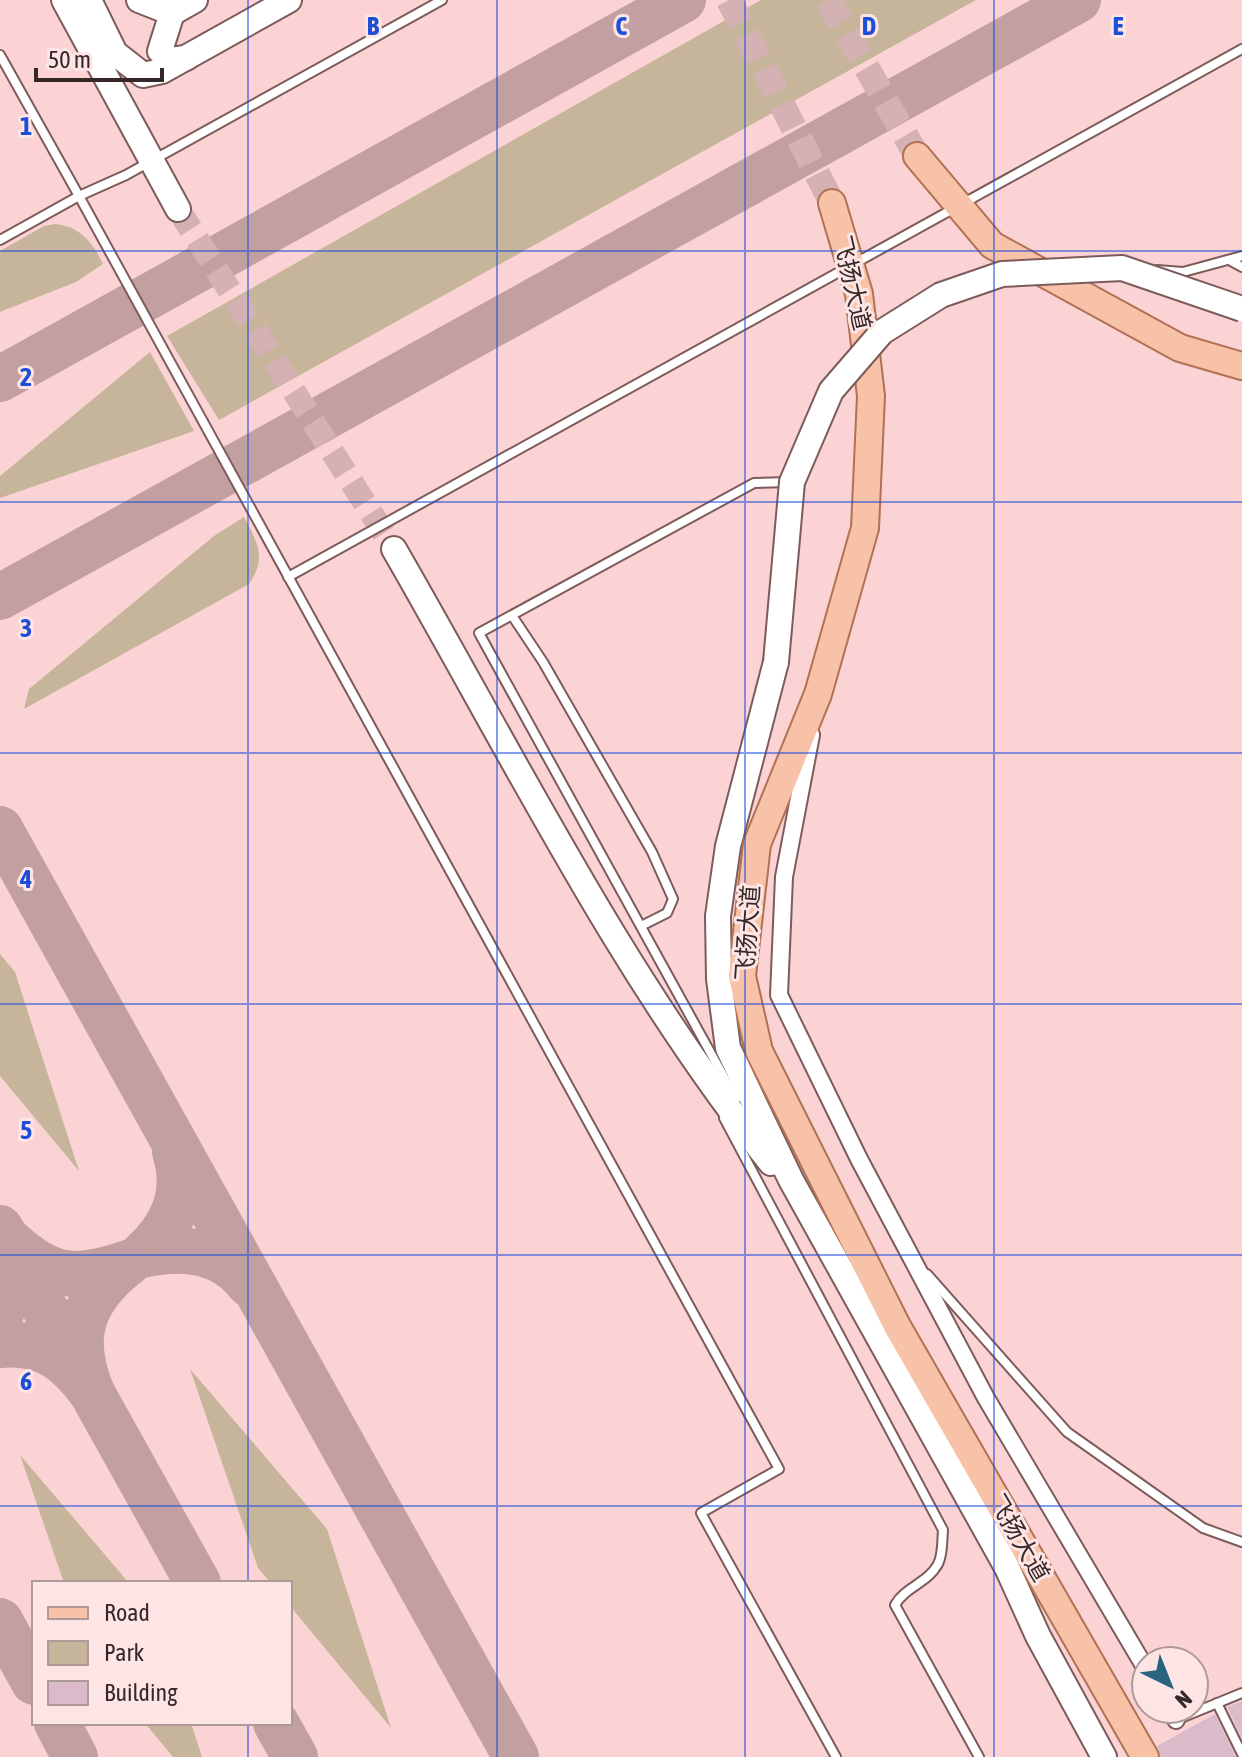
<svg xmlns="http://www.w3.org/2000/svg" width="1242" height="1757" font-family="'Asap Condensed','Noto Sans SC',sans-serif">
  <rect width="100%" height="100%" fill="#fcd3d4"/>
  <g fill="#c6b59b">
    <polygon points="761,0 976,0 219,420 167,336"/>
    <path d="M55 224C80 226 93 243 103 264L76 282 0 312V251L44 226Z"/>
    <polygon points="150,352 194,431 0,498 0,476"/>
    <path d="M244 517C258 543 267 558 249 584L24 709 29 689 214 536Z"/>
    <polygon points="0,954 15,972 79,1171 0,1076"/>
    <polygon points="190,1369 327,1529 391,1728 290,1606 290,1583 271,1583 258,1568"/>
    <polygon points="20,1455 129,1583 64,1583"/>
    <polygon points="145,1723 191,1723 202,1757 173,1757"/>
  </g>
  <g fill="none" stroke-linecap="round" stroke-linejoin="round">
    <g stroke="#c2a0a1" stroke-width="46">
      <polyline points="0,379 683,0"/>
      <polyline points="0,597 1078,0"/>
      <polyline points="0,829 516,1757"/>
      <path d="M175 1152C188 1194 173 1227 142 1255 182 1246 222 1249 249 1284"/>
      <polyline points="0,1228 198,1583"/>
      <path d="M0 1315C14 1287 17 1268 6 1238 49 1279 73 1281 128 1263"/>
      <path d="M0 1345C44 1341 68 1360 92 1393 69 1337 81 1300 128 1263"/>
      <polyline points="0,1621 34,1682"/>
      <polyline points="57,1723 75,1757"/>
      <polyline points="276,1723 295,1757"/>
    </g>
  </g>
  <g fill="#dbbbca">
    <polygon points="1242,1701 1242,1738 1227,1707"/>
    <polygon points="1215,1714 1236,1757 1161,1757 1157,1746"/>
  </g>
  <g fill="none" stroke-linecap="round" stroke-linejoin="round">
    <polyline stroke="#d4b1b2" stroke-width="24" stroke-dasharray="24 12" stroke-linecap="butt" points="178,209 394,549"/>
    <g stroke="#d4b1b2" stroke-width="26" stroke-dasharray="26 13" stroke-linecap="butt">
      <polyline points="729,0 832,203"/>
      <polyline points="828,0 917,156"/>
    </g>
    <defs>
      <g id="lane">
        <polyline points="442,0 126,175 79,196 779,1469 701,1513 836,1757"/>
        <polyline points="0,55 79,196 0,240"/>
        <polyline points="1231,261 1242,267"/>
        <polyline points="1157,270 1183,272 1242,256"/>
        <polyline points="288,577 1242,49"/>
        <polyline points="513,617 543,662 652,852 673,899 667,913 641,926"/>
        <polyline points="736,1099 479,633 754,483 791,482"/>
        <path d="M724 1118 943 1530C942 1541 943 1555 938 1564 928 1583 905 1587 895 1605L979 1757"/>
        <polyline points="927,1274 1067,1432 1203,1528 1242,1542"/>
        <polyline points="1217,1703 1242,1754"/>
        <polyline points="1176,1720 1242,1693"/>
      </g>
      <g id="street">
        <polyline points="811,735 784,877 779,995 859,1159 986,1398 1146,1669"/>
        <polyline points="1170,1709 1176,1720"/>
      </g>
      <g id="secondary">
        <polyline points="64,0 178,209"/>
        <polyline points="89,0 115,53 143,75 162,71 289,0"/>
        <polyline points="139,0 172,13"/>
        <polyline points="172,13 160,51 170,60 186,58"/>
        <polyline points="172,13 195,0"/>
        <path d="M394 549C514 757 621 975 771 1163"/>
        <polyline points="776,662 728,846 718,916 719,979 728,1048 791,1180 1006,1566"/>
        <polyline points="999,1550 1038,1636 1104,1757"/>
      </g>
      <g id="primary">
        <polyline points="917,156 992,245 1180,348 1242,366"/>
        <polyline points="832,203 859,294 871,396 865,528 818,694 757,844 742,976 759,1051 897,1326 1145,1757"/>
      </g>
    </defs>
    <use href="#lane" stroke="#7d5b5b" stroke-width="12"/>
    <use href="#street" stroke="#7d5b5b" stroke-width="20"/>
    <use href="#secondary" stroke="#7d5b5b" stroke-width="28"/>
    <use href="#primary" stroke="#b07154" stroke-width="30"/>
    <use href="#lane" stroke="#fff" stroke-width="8"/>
    <use href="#street" stroke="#fff" stroke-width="16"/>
    <use href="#secondary" stroke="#fff" stroke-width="24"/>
    <use href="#primary" stroke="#f7c2a7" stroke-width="26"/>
    <defs>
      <polyline id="secondary-bridge" points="776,662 792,482 831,391 882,332 941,295 1002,274 1122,268 1242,309"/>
    </defs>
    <use href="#secondary-bridge" stroke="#7d5b5b" stroke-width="28" stroke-linecap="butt"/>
    <use href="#secondary-bridge" stroke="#fff" stroke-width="24"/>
  </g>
  <path fill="none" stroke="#1d4ed8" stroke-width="2" stroke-opacity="0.55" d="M248 0V1583M497 0V1757M745 0V1757M994 0V1757M0 251H1242M0 502H1242M0 753H1242M0 1004H1242M0 1255H1242M0 1506H1242M248 1723V1757"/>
  <g text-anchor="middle" stroke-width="6" stroke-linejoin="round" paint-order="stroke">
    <g font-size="24" fill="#362728" stroke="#fee5e5">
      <text transform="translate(852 283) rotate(77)" y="8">飞扬大道</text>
      <text transform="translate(748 933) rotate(-86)" y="8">飞扬大道</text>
      <text transform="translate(1019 1538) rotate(60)" y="8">飞扬大道</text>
    </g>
  </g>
  <g font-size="26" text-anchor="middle" font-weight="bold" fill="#1d4ed8" stroke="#fee5e5" stroke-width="6" stroke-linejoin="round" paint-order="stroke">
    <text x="373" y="35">B</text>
    <text x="621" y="35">C</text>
    <text x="869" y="35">D</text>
    <text x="1118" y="35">E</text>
    <text x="26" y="135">1</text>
    <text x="26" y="386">2</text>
    <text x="26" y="637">3</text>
    <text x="26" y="888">4</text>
    <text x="26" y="1139">5</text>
    <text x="26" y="1390">6</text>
  </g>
  <rect x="32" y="1581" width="260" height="144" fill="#fee5e5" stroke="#ae9999" stroke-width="2"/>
  <rect x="48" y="1607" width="40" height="12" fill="#f7c2a7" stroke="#ae9999" stroke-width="2"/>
  <text x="104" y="1621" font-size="24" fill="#362728">Road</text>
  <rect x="48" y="1641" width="40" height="24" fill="#c6b59b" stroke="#ae9999" stroke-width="2"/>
  <text x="104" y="1661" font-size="24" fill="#362728">Park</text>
  <rect x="48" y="1681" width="40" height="24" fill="#dbbbca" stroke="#ae9999" stroke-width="2"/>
  <text x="104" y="1701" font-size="24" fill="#362728">Building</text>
  <g transform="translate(1170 1685) rotate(137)"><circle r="38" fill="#fee5e5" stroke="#ae9999" stroke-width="2"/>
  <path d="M0-6L14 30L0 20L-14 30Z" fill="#28647c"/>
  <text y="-12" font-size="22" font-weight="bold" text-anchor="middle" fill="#362728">N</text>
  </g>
  <path d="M36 68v12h126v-12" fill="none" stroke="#362728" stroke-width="4"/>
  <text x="48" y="68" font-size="24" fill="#362728" stroke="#fee5e5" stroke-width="6" paint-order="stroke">50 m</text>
</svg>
